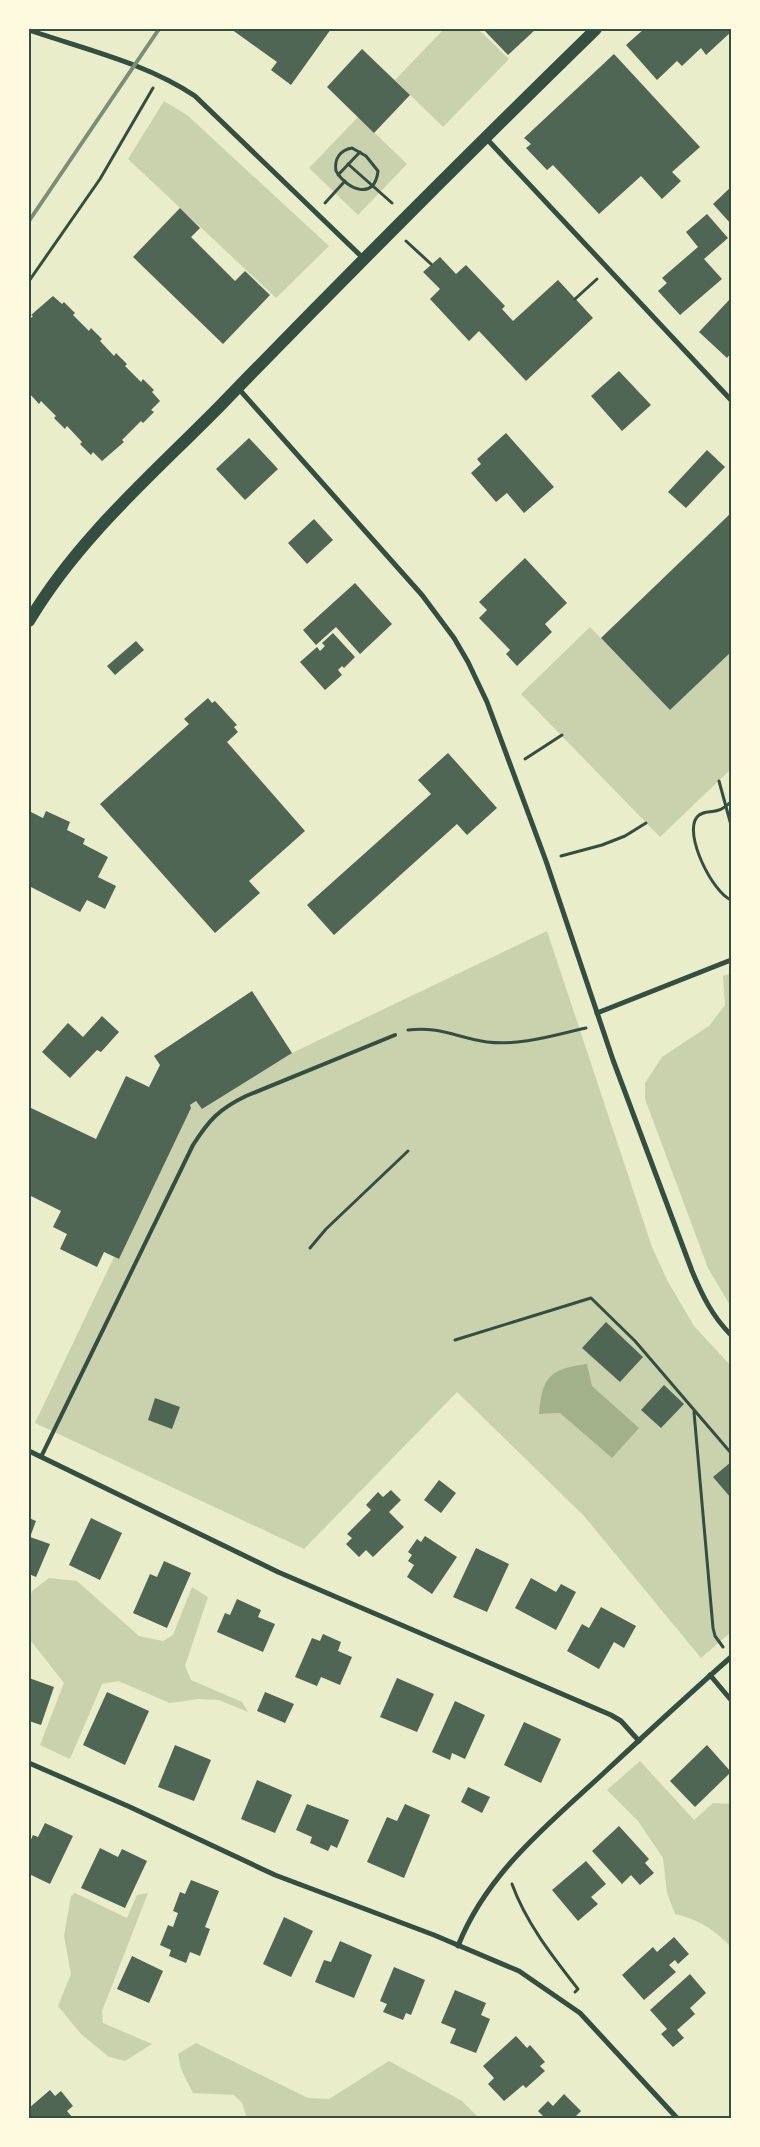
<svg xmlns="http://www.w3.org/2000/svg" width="760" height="2147" font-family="'Exo 2',sans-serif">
  <rect width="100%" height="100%" fill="#e9edc9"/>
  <g fill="#cad2ad">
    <polygon points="444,29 478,29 509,59 443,127 395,80"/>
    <polygon points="164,101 187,115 329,246 276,298 128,159"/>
    <polygon points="358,117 407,164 358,215 309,168"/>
    <polygon points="590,627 670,710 731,652 731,769 660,837 521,694"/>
    <polygon points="547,931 652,1247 667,1280 694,1326 731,1366 731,1632 701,1658 584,1516 457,1392 304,1549 35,1423 114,1257 119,1259 191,1108 190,1105 196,1101 202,1109 292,1053"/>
    <polygon points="731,973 731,1307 708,1268 645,1099 645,1083 662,1057 709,1026 725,1005 723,976"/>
    <polygon points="49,1578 77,1581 139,1636 163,1641 173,1635 192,1587 208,1597 185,1666 191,1680 242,1702 248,1712 219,1700 198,1699 170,1703 118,1681 102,1684 70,1759 40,1745 64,1683 31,1641 29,1631 29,1604 32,1591"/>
    <path d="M640 1761 694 1820 713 1803 731 1804V1947C715 1930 698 1919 675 1914L667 1893 663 1858 638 1821 607 1790Z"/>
    <polygon points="75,1893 127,1918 137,1895 148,1893 102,2011 103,2023 152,2044 125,2061 109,2057 81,2034 58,2006 71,1974 64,1936 71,1896"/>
    <polygon points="196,2043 308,2098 329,2099 389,2061 462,2101 479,2118 247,2118 242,2103 234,2095 193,2093 181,2069 178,2054"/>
  </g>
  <path fill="#a3b18a" d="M587 1364 592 1386 639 1428 612 1458 560 1413 539 1414C542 1376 550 1369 587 1364Z"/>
  <g fill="#4f6655">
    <polygon points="231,29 331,29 291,85 271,70 277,62"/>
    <polygon points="483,29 536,29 508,55"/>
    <polygon points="644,29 731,29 731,32 706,55 701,48 682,66 677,61 657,80 626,45"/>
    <polygon points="362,49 410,95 374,133 327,87"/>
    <polygon points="614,54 700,147 672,172 681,181 662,199 641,176 599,214 553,165 547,170 526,148 531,144 524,138"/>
    <polygon points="731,187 731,224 713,204"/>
    <polygon points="180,208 200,228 191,237 235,281 245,271 270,295 223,344 133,257"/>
    <polygon points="707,214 728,238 704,259 722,279 680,315 658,291 667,283 662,278 698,247 686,232"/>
    <polygon points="440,257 456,274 466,265 505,306 502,309 513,321 558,280 593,318 526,381 479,331 469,341 430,299 440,289 423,272"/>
    <polygon points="53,296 62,304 64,302 75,313 73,315 89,331 91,328 102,339 100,341 114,356 116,353 127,364 125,366 141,382 143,379 154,390 152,392 160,401 151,410 154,412 143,423 141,421 122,440 124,442 102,461 93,452 91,455 80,444 82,442 67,426 65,429 54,418 56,416 41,401 39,404 29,393 30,391 29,389 29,320 33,316 31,315"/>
    <polygon points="731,298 731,353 727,358 699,332"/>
    <polygon points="619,371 651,405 622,431 591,396"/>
    <polygon points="506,433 554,487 524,513 507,493 496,502 471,473 481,464 477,459"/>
    <polygon points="249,438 278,469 245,500 216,469"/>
    <polygon points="707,450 725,467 686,508 668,492"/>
    <polygon points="731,513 731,652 670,710 601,638"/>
    <polygon points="314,519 333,540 307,564 288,543"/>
    <polygon points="525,558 567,603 545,624 552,632 517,666 506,654 510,650 479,618 487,610 479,602"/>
    <polygon points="355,583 392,624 360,654 336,627 316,645 303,630"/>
    <polygon points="333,633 355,657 344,668 342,666 338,670 342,675 325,690 300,662 317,647 320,651 325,646 322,643"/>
    <polygon points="136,641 144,650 115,675 107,666"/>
    <polygon points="208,698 212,703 215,701 237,725 234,727 238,732 227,742 305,831 249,881 260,893 215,933 100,804 189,724 184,719"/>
    <polygon points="448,753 497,808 467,835 457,824 334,935 307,905 431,794 418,780"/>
    <polygon points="29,811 43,818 46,811 70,822 67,830 85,839 83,844 108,857 98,877 116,886 105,909 87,900 80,912 29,886"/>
    <polygon points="252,991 292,1053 202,1109 196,1101 190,1105 191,1108 119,1259 104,1252 97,1267 60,1249 67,1234 53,1227 61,1211 29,1195 29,1107 96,1139 126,1076 149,1087 160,1065 154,1056"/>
    <polygon points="102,1016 119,1032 101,1052 97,1050 70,1078 42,1052 68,1023 83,1037"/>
    <polygon points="606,1322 643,1357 620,1382 582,1348"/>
    <polygon points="664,1385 684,1404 661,1428 641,1410"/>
    <polygon points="155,1398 180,1407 172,1429 148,1420"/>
    <polygon points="731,1462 731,1498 713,1477"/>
    <polygon points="439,1480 456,1493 441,1513 424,1500"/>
    <polygon points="391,1490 401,1500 389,1512 404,1527 373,1557 366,1550 359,1557 346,1544 352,1538 347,1534 371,1510 366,1505 378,1492 383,1497"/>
    <polygon points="29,1518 36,1521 30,1537 50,1544 36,1577 29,1574"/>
    <polygon points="91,1518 122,1533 100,1580 69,1565"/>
    <polygon points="425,1536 457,1557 432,1594 407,1577 414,1565 408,1561 412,1555 408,1552 417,1539 421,1542"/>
    <polygon points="476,1548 509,1564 487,1612 453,1597"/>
    <polygon points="164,1561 191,1573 167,1628 133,1613 150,1574 157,1577"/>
    <polygon points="531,1578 556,1592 561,1584 576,1592 556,1630 515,1608"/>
    <polygon points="237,1599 261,1610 258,1617 275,1624 263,1652 217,1632 225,1613 230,1615"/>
    <polygon points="601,1607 636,1626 624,1648 614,1642 599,1669 567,1651 582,1624 589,1628"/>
    <polygon points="323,1634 341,1642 338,1651 352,1657 340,1685 321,1677 317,1686 295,1677 312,1638 320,1641"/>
    <polygon points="29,1678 54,1687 41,1725 29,1721"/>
    <polygon points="397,1678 434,1694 417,1732 380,1717"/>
    <polygon points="107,1692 149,1711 125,1765 83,1745"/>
    <polygon points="265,1692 294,1704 285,1723 257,1711"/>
    <polygon points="455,1701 485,1715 465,1759 452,1753 450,1760 432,1752"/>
    <polygon points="524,1722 561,1739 541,1783 504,1765"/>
    <polygon points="175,1745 211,1760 194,1801 158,1787"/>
    <polygon points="707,1745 731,1772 695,1807 670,1781"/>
    <polygon points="257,1780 292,1795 275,1833 241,1819"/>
    <polygon points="468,1787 490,1797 482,1813 461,1802"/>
    <polygon points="307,1804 349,1820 337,1848 331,1845 328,1851 310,1843 312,1837 296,1830"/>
    <polygon points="405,1804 430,1815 404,1878 367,1862 387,1817 397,1821"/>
    <polygon points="45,1823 73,1836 50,1884 29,1874 29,1844 33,1835 38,1837"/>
    <polygon points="619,1826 649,1859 645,1863 654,1873 640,1885 631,1875 622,1884 592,1851"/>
    <polygon points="100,1848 118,1857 122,1849 147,1861 125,1908 81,1888"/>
    <polygon points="586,1861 606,1884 591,1897 598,1904 578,1921 552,1890"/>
    <polygon points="191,1880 219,1891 205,1927 210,1929 200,1956 190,1952 186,1963 169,1956 171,1950 160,1945 168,1925 173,1927 178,1913 173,1911 180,1892 185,1894"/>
    <polygon points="284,1917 313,1931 291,1977 263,1964"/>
    <polygon points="674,1937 689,1954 678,1964 675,1960 669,1965 676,1972 644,2000 622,1975 653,1947 657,1952"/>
    <polygon points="340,1941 372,1955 354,1998 315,1982 324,1960 331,1962"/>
    <polygon points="132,1956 163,1971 149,2003 117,1989"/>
    <polygon points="394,1967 425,1980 411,2015 406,2013 403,2020 383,2012 387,2004 380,2001"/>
    <polygon points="690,1974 706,1993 690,2008 695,2014 677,2030 684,2038 673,2047 661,2034 667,2029 650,2010"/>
    <polygon points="455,1990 486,2003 481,2015 490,2019 476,2053 450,2043 456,2029 441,2023"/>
    <polygon points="516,2036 527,2048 530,2045 545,2062 540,2066 545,2071 526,2088 523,2085 504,2101 488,2084 494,2078 483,2066"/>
    <polygon points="50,2090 55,2096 61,2091 73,2106 67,2111 72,2117 71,2118 29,2118 29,2108"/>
    <polygon points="564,2094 581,2111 574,2118 545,2118 538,2111 548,2101 553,2106"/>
  </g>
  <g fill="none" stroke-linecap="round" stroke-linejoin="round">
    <g stroke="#344e41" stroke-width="3">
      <path d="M352 148 366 156 378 171C375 201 347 190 336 171 334 159 340 150 352 148Z"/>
      <polyline points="348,164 392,203"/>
      <polyline points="338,175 360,152"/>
      <polyline points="325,203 345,181"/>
      <polyline points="406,241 431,264"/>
      <polyline points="29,281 100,179 153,88"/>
      <polyline points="575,299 597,279"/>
      <polyline points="525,759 562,735"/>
      <polyline points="719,781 731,825"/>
      <path d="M731 802C727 805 723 809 719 810 711 813 703 810 697 817 683 834 713 893 731 900"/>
      <polyline points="561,856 602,845 625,836 646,823"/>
      <path d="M408 1030C440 1026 458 1038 487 1042 521 1046 554 1035 586 1028"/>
      <polyline points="310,1248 326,1229 408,1151"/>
      <polyline points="455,1340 591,1298 635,1341 731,1453"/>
      <polyline points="694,1412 713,1628 715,1636 723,1647"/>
      <path d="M512 1884C526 1923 553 1957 578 1989L575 1992"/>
    </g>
    <path stroke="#344e41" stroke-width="4" d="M41 1457 193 1145C209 1120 219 1109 246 1096L395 1035"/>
    <g stroke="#344e41" stroke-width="5">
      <path d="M29 30C84 49 146 63 195 96L363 258"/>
      <polyline points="485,137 731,400"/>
      <path d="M238 388 422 595 454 638 468 662 487 702 546 861 613 1060 692 1271C702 1295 712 1316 731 1335"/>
      <polyline points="597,1013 731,960"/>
      <polyline points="29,1451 278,1572 611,1715 621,1721 639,1741"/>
      <polyline points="710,1675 731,1700"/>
      <polyline points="29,1763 130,1807 275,1875 434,1935 519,1971 580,2013 677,2118"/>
      <path d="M458 1946C487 1872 550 1823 607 1770 648 1732 689 1694 731 1657"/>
    </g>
    <path stroke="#344e41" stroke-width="12" d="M29 621C78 538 153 474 220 406 344 278 469 153 596 29"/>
    <polyline stroke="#7c8e77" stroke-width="4" points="29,221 159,29"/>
  </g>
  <rect width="760" height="2147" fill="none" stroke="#fefae0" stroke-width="60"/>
  <rect x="30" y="30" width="700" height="2087" fill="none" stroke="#344e41" stroke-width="2"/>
</svg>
